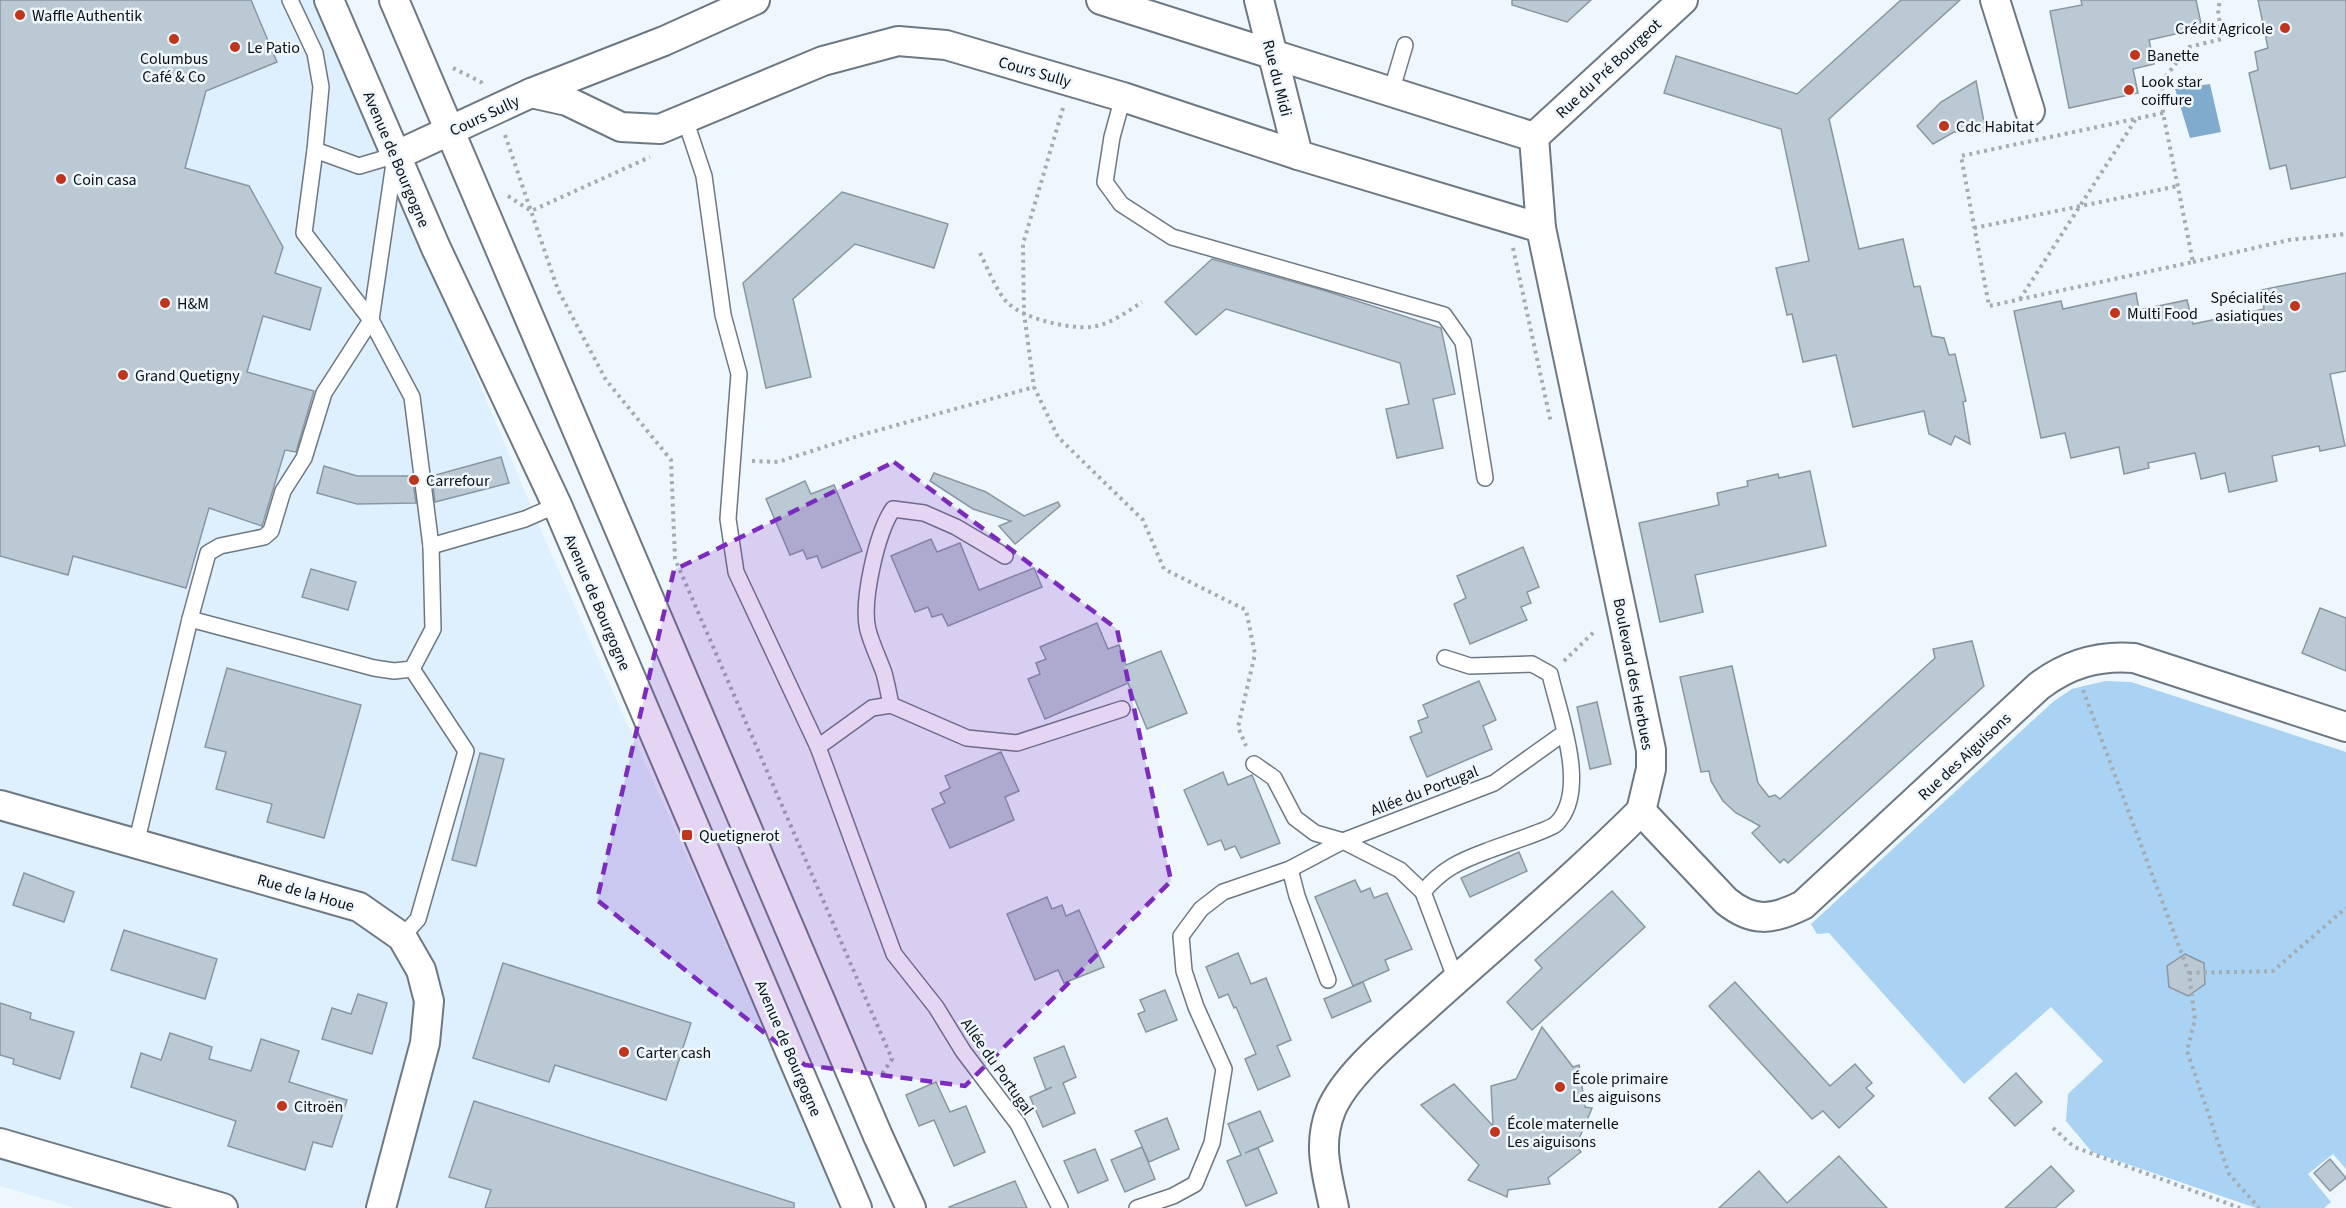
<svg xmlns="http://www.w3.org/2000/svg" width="2346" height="1208" font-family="'Source Sans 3',sans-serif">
  <rect width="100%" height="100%" fill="#eef7fe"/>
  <polygon fill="#deeffd" points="0,0 318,0 547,544 820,1155 838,1208 75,1208 0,1186"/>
  <polygon fill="#a9d2f3" points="2105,681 2131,682 2346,752 2346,1169 2333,1154 2308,1174 2331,1202 2324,1208 2256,1208 2092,1152 2066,1121 2068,1094 2103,1061 2051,1007 1964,1084 1829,933 1817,934 1811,924 2054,701 2072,689"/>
  <polygon fill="#80abcd" points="2210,84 2221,132 2190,138 2175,89"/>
  <g fill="#bbc9d4" stroke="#8a97a2" stroke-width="1.5">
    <polygon points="0,0 251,0 277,62 206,91 185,168 249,186 283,247 275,273 321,288 310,330 263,316 247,372 314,391 296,452 285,450 262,526 209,508 186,588 73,556 68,575 0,556"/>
    <polygon points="1512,0 1591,0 1567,22 1512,5"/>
    <polygon points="1901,0 1960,0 1829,119 1859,249 1903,239 1914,287 1920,286 1932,336 1944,338 1949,355 1955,354 1966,401 1963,402 1970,444 1955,436 1951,445 1929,434 1924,411 1853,427 1836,355 1803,362 1792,314 1787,315 1776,268 1809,261 1781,129 1664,93 1676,56 1797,94"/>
    <polygon points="2081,0 2196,0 2202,28 2149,40 2154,64 2133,69 2138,93 2069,108 2050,11 2082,5"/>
    <polygon points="2258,0 2346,0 2346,177 2291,189 2286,165 2270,169 2249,73 2258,70 2255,52 2268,48"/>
    <polygon points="1976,81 1986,132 1954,132 1933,144 1917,126 1941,102"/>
    <polygon points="842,192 948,224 934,268 855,244 793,299 811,377 766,388 743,283"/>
    <polygon points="1212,259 1326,291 1441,328 1455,394 1433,399 1443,448 1397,458 1386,409 1409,404 1400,363 1226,309 1196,335 1165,302"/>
    <polygon points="2346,273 2346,371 2330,374 2345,446 2320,451 2319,446 2272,456 2277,481 2229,492 2225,473 2201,479 2195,453 2148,463 2149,468 2124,474 2119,447 2071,458 2065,433 2041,438 2014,311 2061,301 2063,309 2136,293 2139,310 2187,300 2193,324 2264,309 2261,290"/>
    <polygon points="501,457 509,483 435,502 432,476"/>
    <polygon points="324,466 357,476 412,476 416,503 357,504 317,493"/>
    <polygon points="1810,471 1826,546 1695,575 1703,612 1660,622 1639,523 1719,505 1717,493 1748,486 1747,481 1778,474 1779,478"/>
    <polygon points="934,473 986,492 1024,516 1058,502 1060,506 1015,544 999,526 1011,521 973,509 930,481"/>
    <polygon points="805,481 811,494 834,485 862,551 822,568 817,556 807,559 803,550 790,555 766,499"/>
    <polygon points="931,539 937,552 960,543 979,590 1034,568 1042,587 948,626 942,614 932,617 928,607 915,612 891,556"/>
    <polygon points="1523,547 1539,587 1527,592 1531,603 1521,607 1527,620 1470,644 1454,604 1466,598 1457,576"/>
    <polygon points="311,569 356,582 348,610 302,597"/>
    <polygon points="2320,608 2346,618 2346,671 2302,653"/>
    <polygon points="1097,623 1108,649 1119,645 1126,665 1161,651 1187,713 1147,729 1128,683 1045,719 1028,679 1040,674 1036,663 1046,659 1040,647"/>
    <polygon points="1972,641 1984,686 1788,863 1784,859 1780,863 1752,833 1760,826 1736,813 1723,801 1711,781 1709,771 1701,772 1680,677 1732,666 1758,783 1769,797 1775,795 1780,799 1935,658 1933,649"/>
    <polygon points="227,668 361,705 324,838 267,822 272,804 216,789 226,752 205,747"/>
    <polygon points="1479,681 1496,720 1483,726 1492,749 1427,777 1410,737 1422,732 1418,721 1428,717 1423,705"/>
    <polygon points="1597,702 1611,764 1590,769 1577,707"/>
    <polygon points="1001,752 1019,791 1005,797 1014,820 950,848 932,809 945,803 940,793 950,788 945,776"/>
    <polygon points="480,753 504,759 476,866 452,860"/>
    <polygon points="1223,772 1228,785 1252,775 1280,843 1241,858 1235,846 1225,850 1221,840 1208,845 1184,790"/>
    <polygon points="1519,852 1527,871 1470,897 1461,878"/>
    <polygon points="24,873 74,892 64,922 13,905"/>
    <polygon points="1355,880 1361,892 1370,888 1374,898 1387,893 1412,949 1385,960 1389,970 1353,986 1315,897"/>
    <polygon points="1612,891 1645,927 1532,1030 1507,1002 1542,968 1535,960"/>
    <polygon points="1047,897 1052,909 1062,905 1066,916 1079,910 1104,967 1064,983 1058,970 1035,980 1007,914"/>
    <polygon points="124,930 217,959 205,999 111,970"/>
    <polygon points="1238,953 1251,984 1266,978 1291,1040 1277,1046 1290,1076 1258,1090 1245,1059 1256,1054 1236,1007 1234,1008 1228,994 1219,998 1206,967"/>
    <polygon points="2185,954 2204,963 2205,984 2188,996 2169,987 2167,966"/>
    <polygon points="503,963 691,1023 666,1100 555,1065 549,1082 473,1058"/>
    <polygon points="1363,982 1371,1001 1332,1018 1324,999"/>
    <polygon points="1735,982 1830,1086 1855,1064 1872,1083 1866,1088 1874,1096 1839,1128 1823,1111 1812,1119 1709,1006"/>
    <polygon points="1165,990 1177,1020 1146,1032 1138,1014 1145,1011 1140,1000"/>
    <polygon points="358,994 387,1003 372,1054 322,1039 332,1008 351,1014"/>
    <polygon points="0,1003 31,1013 30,1019 74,1032 60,1079 13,1064 14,1059 0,1055"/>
    <polygon points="1542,1027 1573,1067 1579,1065 1585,1107 1592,1108 1576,1146 1581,1152 1548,1178 1550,1184 1508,1190 1507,1197 1468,1180 1479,1165 1421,1105 1454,1084 1493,1126 1491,1086 1516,1079"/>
    <polygon points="170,1033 212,1047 209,1059 251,1071 261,1039 299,1051 289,1082 347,1100 332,1147 313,1142 305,1170 228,1146 236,1121 131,1087 141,1053 161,1060"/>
    <polygon points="1064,1046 1076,1077 1063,1083 1075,1113 1043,1127 1030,1097 1052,1087 1046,1090 1034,1058"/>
    <polygon points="2016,1073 2042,1102 2015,1126 1989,1098"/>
    <polygon points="936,1082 950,1112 966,1106 985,1152 954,1166 934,1120 919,1126 906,1095"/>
    <polygon points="474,1101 794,1203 794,1208 485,1208 491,1190 449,1177"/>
    <polygon points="1260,1111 1273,1141 1245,1153 1258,1148 1277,1193 1246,1206 1227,1161 1241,1155 1228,1124"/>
    <polygon points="1167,1118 1179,1149 1149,1162 1135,1131"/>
    <polygon points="1142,1147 1155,1179 1125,1192 1111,1160"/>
    <polygon points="1095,1149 1108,1180 1078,1193 1064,1161"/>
    <polygon points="1839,1156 1887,1208 1719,1208 1759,1171 1787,1203"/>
    <polygon points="2330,1159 2346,1178 2330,1191 2314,1173"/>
    <polygon points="2051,1166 2074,1191 2055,1208 2005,1208"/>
    <polygon points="1015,1181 1027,1208 950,1208 949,1207"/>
  </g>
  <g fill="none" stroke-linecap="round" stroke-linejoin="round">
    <defs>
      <g id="service">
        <polyline points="290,0 315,53 321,87 315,150 359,166 396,155"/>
        <polyline points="1391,92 1405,45"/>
        <polyline points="1123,97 1112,137 1105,182 1121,204 1172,237 1444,315 1463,342 1485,478"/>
        <polyline points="685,119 704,176 723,315 739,374 728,519 736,572 818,747 894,954 936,1007 963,1051 1018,1124 1060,1208"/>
        <polyline points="431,546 525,519 557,505"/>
        <polyline points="190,619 208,553 220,546 264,537 271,531 283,491 304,458 324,393 371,320 394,163"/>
        <path d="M1445 658 1470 666 1532 664 1550 674C1559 714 1590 791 1556 824 1550 830 1499 846 1487 851 1460 861 1442 869 1423 892L1456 980"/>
        <path d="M891 705C889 695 887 684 884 673 879 659 872 645 868 630 861 602 877 532 893 509L924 513 956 527 1005 556"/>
        <polyline points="818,747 872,708 891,705 967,738 1017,743 1122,709"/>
        <polyline points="1254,764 1274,778 1295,818 1315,833 1343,841 1400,870 1423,892"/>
        <polyline points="136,844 190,619 374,668 394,671 412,669 433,629 431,546 412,397 371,320 304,233 315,150"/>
        <polyline points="1290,869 1297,896 1328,980"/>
        <polyline points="402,937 418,919 466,751 412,669"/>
        <polyline points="1137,1208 1173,1196 1195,1184 1212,1143 1224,1069 1196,1007 1184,971 1181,936 1201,909 1223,892 1290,869 1343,841 1494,783 1564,733"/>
      </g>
      <g id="minor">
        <polyline points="329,0 436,248 557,505 857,1208"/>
        <polyline points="394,0 878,1136 911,1208"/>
        <polyline points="1101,0 1534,137"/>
        <polyline points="1259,0 1298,155"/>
        <polyline points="1995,0 2030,111"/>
        <polyline points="531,93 567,101 621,127 660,129 823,61 898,41 946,45 1123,97 1298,155 1541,228"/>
        <polyline points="1534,137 1683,0"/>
        <polyline points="408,150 531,93 664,41 755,0"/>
        <polyline points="0,805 359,907 402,937 421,970 429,1001 425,1043 381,1208"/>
        <path d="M1641 811 1726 901C1753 923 1773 920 1803 905L2039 686C2068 664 2098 655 2134 658L2346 727"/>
        <polyline points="0,1143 223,1208"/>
        <path d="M1334 1208C1327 1173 1317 1145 1331 1110 1347 1072 1399 1032 1429 1004 1500 940 1573 879 1641 811L1651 769V750L1541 228 1534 137"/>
      </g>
    </defs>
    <use href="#service" stroke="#6c7883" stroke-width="18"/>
    <use href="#minor" stroke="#6c7883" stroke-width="32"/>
    <g stroke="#a4abb1" stroke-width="4" stroke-dasharray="3 4.5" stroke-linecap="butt">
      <polyline points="453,68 481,82 484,87"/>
      <polyline points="1063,108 1023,244 1024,313 1034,387 1058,437 1143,520 1164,569 1246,610 1255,654 1238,727 1246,746"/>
      <polyline points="2163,113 1961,156 1989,306 2193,262 2163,113 2162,81 2189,47 2222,39 2218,10 2220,0"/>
      <polyline points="505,135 558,290 606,380 671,460 675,559 892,1059 882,1074"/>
      <polyline points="508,196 531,211 650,157"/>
      <polyline points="1974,228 2178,186"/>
      <polyline points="1513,248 1551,423"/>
      <path d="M980 253C986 265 998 294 1007 302 1023 319 1069 329 1091 327 1109 325 1127 312 1142 302"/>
      <polyline points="2193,262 2289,240 2346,234"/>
      <polyline points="2020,299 2136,119"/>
      <polyline points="752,461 778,462 861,435 1034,387"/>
      <polyline points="1564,661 1596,630"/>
      <polyline points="2083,690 2189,973 2195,1020 2187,1051 2229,1174 2259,1208"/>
      <polyline points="2189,973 2273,971 2346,908"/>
      <polyline points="2053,1128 2074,1147 2240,1208"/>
    </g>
    <use href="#service" stroke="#fff" stroke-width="15"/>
    <use href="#minor" stroke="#fff" stroke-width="28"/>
  </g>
  <path fill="#7b2cbf" fill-opacity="0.2" stroke="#7b2cbf" stroke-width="4.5" stroke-dasharray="12 8" stroke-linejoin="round" d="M894 462 1117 629 1171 881 965 1086 805 1065 597 900 674 570Z"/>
  <g fill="#c0351b" stroke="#eef7fe" stroke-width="2">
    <circle cx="20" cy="15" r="6"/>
    <circle cx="2285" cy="28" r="6"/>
    <circle cx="174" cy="39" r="6"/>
    <circle cx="235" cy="47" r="6"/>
    <circle cx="2135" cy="55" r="6"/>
    <circle cx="2129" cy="90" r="6"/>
    <circle cx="1944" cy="126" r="6"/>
    <circle cx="61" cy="179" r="6"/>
    <circle cx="165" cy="303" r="6"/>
    <circle cx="2295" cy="306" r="6"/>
    <circle cx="2115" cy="313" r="6"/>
    <circle cx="123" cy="375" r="6"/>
    <circle cx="414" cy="480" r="6"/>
    <rect x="681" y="829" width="12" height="12" rx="3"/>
    <circle cx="624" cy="1052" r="6"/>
    <circle cx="1560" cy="1087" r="6"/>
    <circle cx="282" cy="1106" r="6"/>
    <circle cx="1495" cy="1132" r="6"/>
  </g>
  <g text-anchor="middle" stroke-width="5" stroke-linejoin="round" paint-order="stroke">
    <g font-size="16" fill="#0b0f13" stroke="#eef7fe" text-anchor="start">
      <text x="32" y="21">Waffle Authentik</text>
      <text x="2273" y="34" text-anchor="end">Crédit Agricole</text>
      <text x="247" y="53">Le Patio</text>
      <text x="2147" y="61">Banette</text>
      <text x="174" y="64" text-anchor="middle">Columbus<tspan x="174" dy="18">Café &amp; Co</tspan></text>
      <text x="2141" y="87">Look star<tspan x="2141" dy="18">coiffure</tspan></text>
      <text x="1956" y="132">Cdc Habitat</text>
      <text x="73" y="185">Coin casa</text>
      <text x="2283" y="303" text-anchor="end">Spécialités<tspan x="2283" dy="18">asiatiques</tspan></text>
      <text x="177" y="309">H&amp;M</text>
      <text x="2127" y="319">Multi Food</text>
      <text x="135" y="381">Grand Quetigny</text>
      <text x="426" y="486">Carrefour</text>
      <text x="699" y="841">Quetignerot</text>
      <text x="636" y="1058">Carter cash</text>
      <text x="1572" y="1084">École primaire<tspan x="1572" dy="18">Les aiguisons</tspan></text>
      <text x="294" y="1112">Citroën</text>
      <text x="1507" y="1129">École maternelle<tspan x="1507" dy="18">Les aiguisons</tspan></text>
    </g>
    <g font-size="16" fill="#0b0f13" stroke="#eef7fe">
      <text transform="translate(1608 68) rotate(-43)" y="6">Rue du Pré Bourgeot</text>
      <text transform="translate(1035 71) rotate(16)" y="6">Cours Sully</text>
      <text transform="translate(1278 78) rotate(76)" y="6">Rue du Midi</text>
      <text transform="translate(484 115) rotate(-25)" y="6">Cours Sully</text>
      <text transform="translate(397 159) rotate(67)" y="6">Avenue de Bourgogne</text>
      <text transform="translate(598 602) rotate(67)" y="6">Avenue de Bourgogne</text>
      <text transform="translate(1634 674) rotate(79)" y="6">Boulevard des Herbues</text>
      <text transform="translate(1964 756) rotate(-43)" y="6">Rue des Aiguisons</text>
      <text transform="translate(1424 790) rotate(-21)" y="6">Allée du Portugal</text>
      <text transform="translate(306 892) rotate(16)" y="6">Rue de la Houe</text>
      <text transform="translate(789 1048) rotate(67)" y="6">Avenue de Bourgogne</text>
      <text transform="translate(998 1066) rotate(55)" y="6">Allée du Portugal</text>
    </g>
  </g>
</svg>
